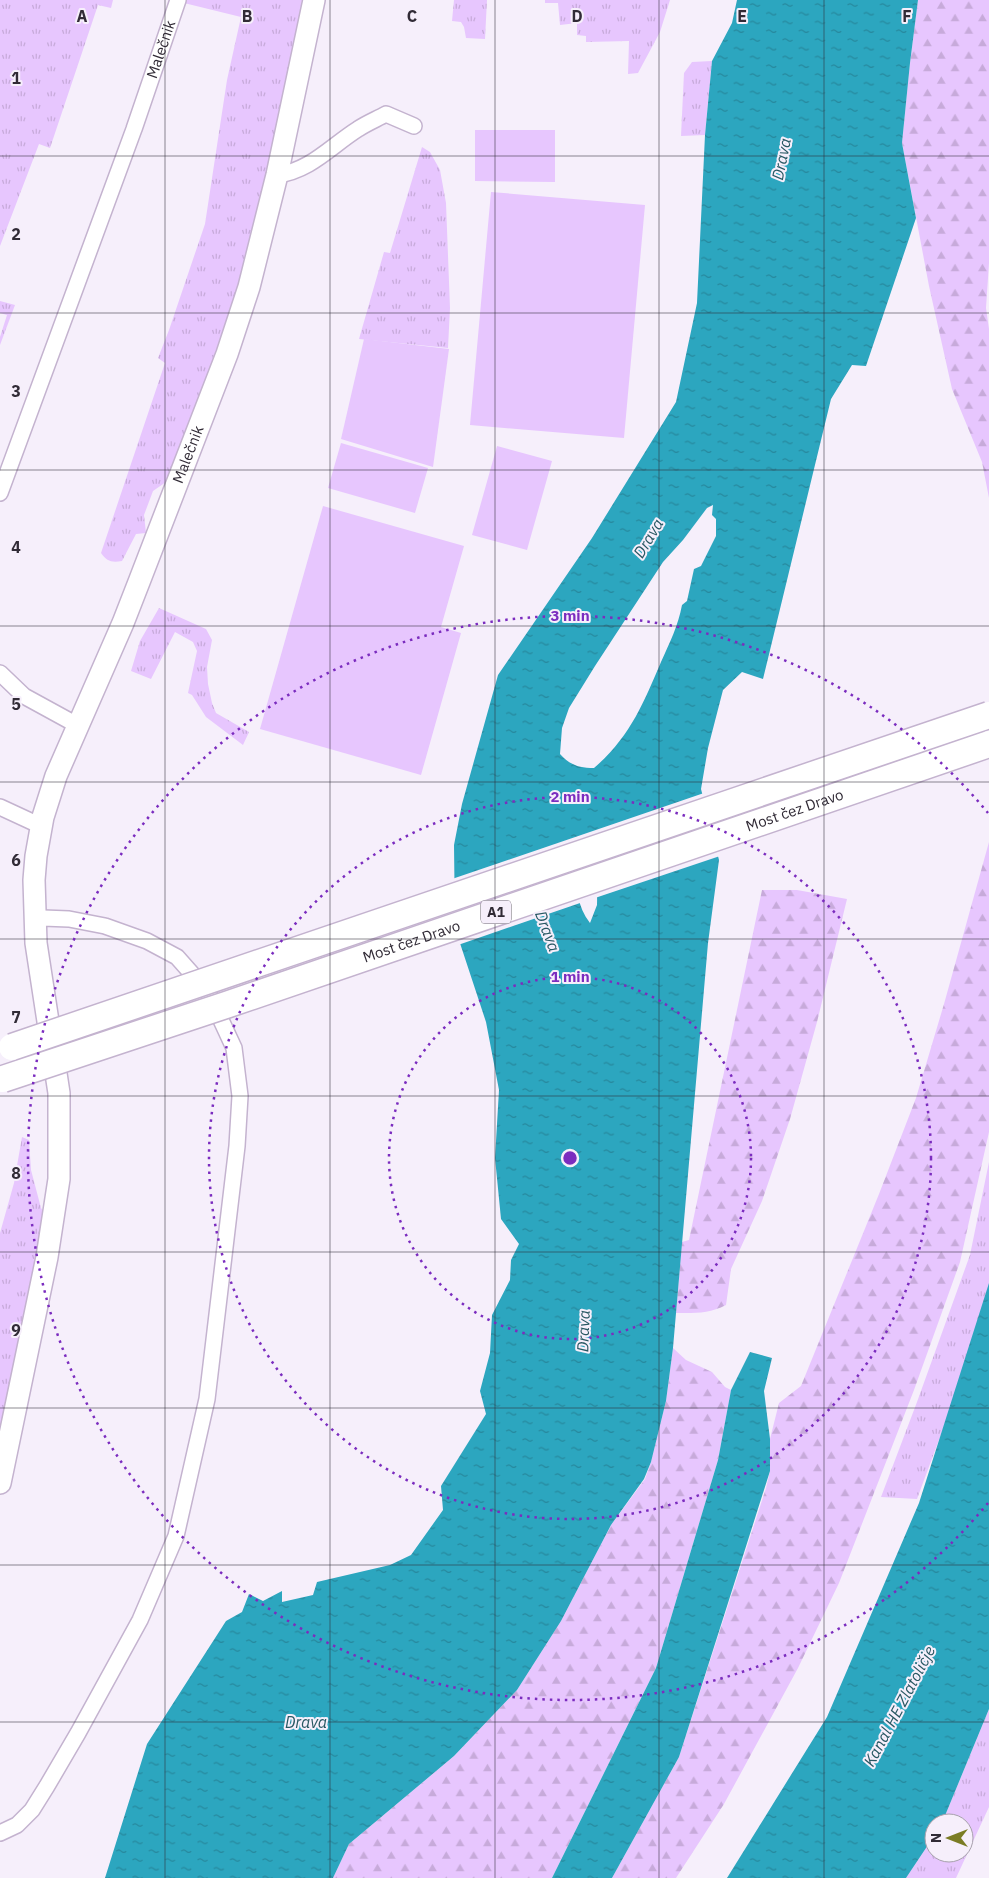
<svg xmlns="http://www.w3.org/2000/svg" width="989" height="1878" font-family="'IBM Plex Sans',sans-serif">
  <defs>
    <pattern id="grass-tufts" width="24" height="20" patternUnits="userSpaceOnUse" patternTransform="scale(1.25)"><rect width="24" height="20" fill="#e7c6fe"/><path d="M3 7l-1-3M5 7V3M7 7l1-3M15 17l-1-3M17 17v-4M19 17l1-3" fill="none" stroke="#c7aada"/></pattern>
    <pattern id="forest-firs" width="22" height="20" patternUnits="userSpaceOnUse" patternTransform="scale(1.25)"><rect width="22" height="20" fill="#e7c6fe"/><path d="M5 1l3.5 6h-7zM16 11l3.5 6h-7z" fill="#c7aada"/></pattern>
    <pattern id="water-ripples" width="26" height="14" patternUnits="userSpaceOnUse" patternTransform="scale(1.25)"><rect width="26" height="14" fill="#2ca6bf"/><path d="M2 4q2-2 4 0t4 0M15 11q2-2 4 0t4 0" fill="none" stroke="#26879c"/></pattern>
  </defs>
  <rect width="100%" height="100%" fill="#f6effb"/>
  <g fill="url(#grass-tufts)">
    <polygon points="0,0 113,0 111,8 98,5 50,148 39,144 0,246"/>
    <path d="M185 0H302L293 53 264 198 243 276 204 392 180 450 166 482 153 491 144 515 146 533 136 534 122 561C111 563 107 561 101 553L165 363 158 358 169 330 205 224 227 80 241 17 184 3Z"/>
    <polygon points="454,0 487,0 485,39 466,38 464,27 461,22 452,21"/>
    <polygon points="545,0 670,0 660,32 638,73 628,74 629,41 586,42 586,36 577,35 577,23 560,25 558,3 545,3"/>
    <polygon points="712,61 705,135 681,136 684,73 692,62"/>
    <polygon points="422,147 430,152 440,170 446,203 450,308 448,348 359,339 384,252 390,253"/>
    <polygon points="0,301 15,305 0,345 0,337 7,315 0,313"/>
    <polygon points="159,608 206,629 212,640 207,667 208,684 212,703 216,713 249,732 243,745 206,717 192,695 188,693 197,651 193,642 175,632 151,679 131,671 140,641"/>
    <polygon points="22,1137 29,1140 31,1170 41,1208 44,1212 44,1221 0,1432 0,1233 14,1183"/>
    <polygon points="989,1162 989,1289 966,1367 917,1499 881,1497 917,1402 970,1255"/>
    <polygon points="989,1709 989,1807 956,1878 906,1878 934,1836 934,1853 964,1853 964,1823 942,1823"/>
  </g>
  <g fill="url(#forest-firs)">
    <polygon points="918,0 989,0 989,263 986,308 989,329 989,498 982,462 952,389 929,286 902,143 910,63"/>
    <polygon points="989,842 989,1132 960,1262 914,1390 839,1583 798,1668 724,1804 676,1878 612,1878 679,1757 766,1488 770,1471 770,1439 779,1403 801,1386 879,1194 916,1098 944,1004"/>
    <path d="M762 890H797L847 899 817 1022 790 1119 762 1201 731 1269 726 1305C709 1314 695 1313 676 1313L682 1242 689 1240Z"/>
    <polygon points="673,1348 686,1360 712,1372 725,1387 731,1390 718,1460 656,1668 552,1878 333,1878 349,1844 454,1756 517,1690 561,1621 611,1525 645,1479 651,1462 666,1401"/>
  </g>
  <g fill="#e7c6fe">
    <polygon points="475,130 555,130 555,182 475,181"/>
    <polygon points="491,192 645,205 624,438 470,425"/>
    <polygon points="364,339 449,349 433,467 341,439"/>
    <polygon points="341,443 428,468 415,513 328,488"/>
    <polygon points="497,446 552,461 527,550 472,535"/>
    <polygon points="323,506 464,546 441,627 461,633 421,775 260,729"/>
  </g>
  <g fill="url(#water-ripples)" fill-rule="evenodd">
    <path d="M737 0H918L910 63 902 143 916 218 866 366 852 365 831 399 763 679 742 672 723 690 708 748 701 789 719 860 708 943 673 1348 666 1401 651 1462 644 1479 611 1525 561 1621 517 1690 454 1756 349 1844 333 1878H105L147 1744 226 1621 242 1612 249 1594 263 1601 282 1591V1602L313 1595 317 1582 390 1565 411 1555 443 1510 441 1486 486 1414 480 1391 490 1353 492 1315 510 1280 511 1260 519 1244 501 1219 495 1158 499 1090 486 1022 455 928 454 845 462 804 498 675 592 538 676 402 697 303 705 135 712 61 732 23ZM713 505 712 515 716 519V536L701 566 694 569 687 601 682 605C678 626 670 642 661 662 643 704 630 737 594 768 579 768 570 765 560 754L562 728 569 708 595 666 663 562 683 540 707 508ZM598 849 597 905 590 923C574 902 576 878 576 854Z"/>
    <polygon points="989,1283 989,1709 942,1823 934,1823 934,1836 906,1878 727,1878 827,1717 919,1503"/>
    <polygon points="750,1352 772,1358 764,1391 770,1439 770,1471 679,1757 612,1878 552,1878 656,1668 718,1460 731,1390"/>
  </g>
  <polygon fill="#f6effb" points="704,793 720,856 595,898 596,850 579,854 579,891 583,902 458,945 453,928 452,879"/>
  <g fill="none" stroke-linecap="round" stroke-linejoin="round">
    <defs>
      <g id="street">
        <path d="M277 175C310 171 331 146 358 129 367 123 377 119 386 114L414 126"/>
        <path id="s1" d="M0 493 134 129 178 0"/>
        <polyline points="0,673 24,696 77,725"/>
        <polyline points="0,807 41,826"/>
        <polyline points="0,1833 17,1825 32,1810 47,1786 78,1733 140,1620 176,1536 207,1399 237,1146 240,1096 234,1048 208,992 177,957 147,941 105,926 69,919 43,918 34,919"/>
      </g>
      <g id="secondary">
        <path id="s2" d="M0 1483 47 1257 59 1179V1093L36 943 34 880 36 856 43 817 56 776 123 623 139 582 227 354 249 287 277 175 314 0"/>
      </g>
    </defs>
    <use href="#street" stroke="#c4b3cf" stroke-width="18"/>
    <use href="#secondary" stroke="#c4b3cf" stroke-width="24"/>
    <use href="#street" stroke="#fff" stroke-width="15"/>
    <use href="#secondary" stroke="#fff" stroke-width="21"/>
    <defs>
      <g id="highway-bridge">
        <polyline points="12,1047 989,715"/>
        <path id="s3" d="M3 1079 226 1005 989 744"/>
      </g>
    </defs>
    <use href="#highway-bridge" stroke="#c4b3cf" stroke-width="29" stroke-linecap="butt"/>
    <use href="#highway-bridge" stroke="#fff" stroke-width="26"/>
  </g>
  <path fill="none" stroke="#312b36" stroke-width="1" stroke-opacity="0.55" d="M165 0V1878M330 0V1878M495 0V1878M659 0V1878M824 0V1878M0 156H989M0 313H989M0 470H989M0 626H989M0 782H989M0 939H989M0 1096H989M0 1252H989M0 1408H989M0 1565H989M0 1722H989"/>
  <g fill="none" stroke="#7b2cbf" stroke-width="2.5" stroke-dasharray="2.5 5">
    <circle cx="570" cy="1158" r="181"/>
    <circle cx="570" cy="1158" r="361"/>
    <path d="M988 1503A542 542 0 1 1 988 813"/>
  </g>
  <g text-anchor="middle" stroke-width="4" stroke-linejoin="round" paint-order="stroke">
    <rect fill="#f6effb" stroke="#6c6671" stroke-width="1" x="481" y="900.5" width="30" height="23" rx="4"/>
    <g font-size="14" font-weight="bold" fill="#312b36">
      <text x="496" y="917">A1</text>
    </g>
    <g font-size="15" fill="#312b36" stroke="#f6effb">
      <text dy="5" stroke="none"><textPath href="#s1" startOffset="472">Malečnik</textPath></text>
      <text dy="5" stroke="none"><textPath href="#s2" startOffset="1065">Malečnik</textPath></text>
      <text dy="5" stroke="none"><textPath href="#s3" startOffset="836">Most čez Dravo</textPath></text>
      <text dy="5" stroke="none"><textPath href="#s3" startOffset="431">Most čez Dravo</textPath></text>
    </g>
    <g font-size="16" font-style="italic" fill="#285863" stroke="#f6effb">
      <text transform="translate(781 159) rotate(-79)" y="6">Drava</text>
      <text transform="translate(648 538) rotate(-59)" y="6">Drava</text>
      <text transform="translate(548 931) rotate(69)" y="6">Drava</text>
      <text transform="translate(583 1331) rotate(-88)" y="6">Drava</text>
      <text transform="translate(899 1706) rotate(-62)" y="6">Kanal HE Zlatoličje</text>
      <text x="306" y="1728">Drava</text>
    </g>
  </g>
  <g font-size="16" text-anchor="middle" font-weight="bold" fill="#312b36" stroke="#f6effb" stroke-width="4" stroke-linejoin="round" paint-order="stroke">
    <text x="82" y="22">A</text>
    <text x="247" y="22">B</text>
    <text x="412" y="22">C</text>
    <text x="577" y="22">D</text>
    <text x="742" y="22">E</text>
    <text x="907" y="22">F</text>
    <text x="16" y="84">1</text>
    <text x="16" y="240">2</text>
    <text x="16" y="397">3</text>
    <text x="16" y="553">4</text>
    <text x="16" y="710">5</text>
    <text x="16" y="866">6</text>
    <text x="16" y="1023">7</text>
    <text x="16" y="1179">8</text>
    <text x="16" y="1336">9</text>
  </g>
  <circle cx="570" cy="1158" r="8" fill="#7b2cbf" stroke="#f6effb" stroke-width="2.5"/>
  <g font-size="15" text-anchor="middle" font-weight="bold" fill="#7b2cbf" stroke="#f6effb" stroke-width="4" stroke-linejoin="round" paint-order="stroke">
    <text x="570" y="621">3 min</text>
    <text x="570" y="802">2 min</text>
    <text x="570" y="982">1 min</text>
  </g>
  <g transform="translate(949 1838) rotate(270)"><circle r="24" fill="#f6effb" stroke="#a7a1ac"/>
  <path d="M0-4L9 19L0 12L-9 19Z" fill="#7b7c25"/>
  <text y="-8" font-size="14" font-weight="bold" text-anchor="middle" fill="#312b36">N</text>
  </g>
</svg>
